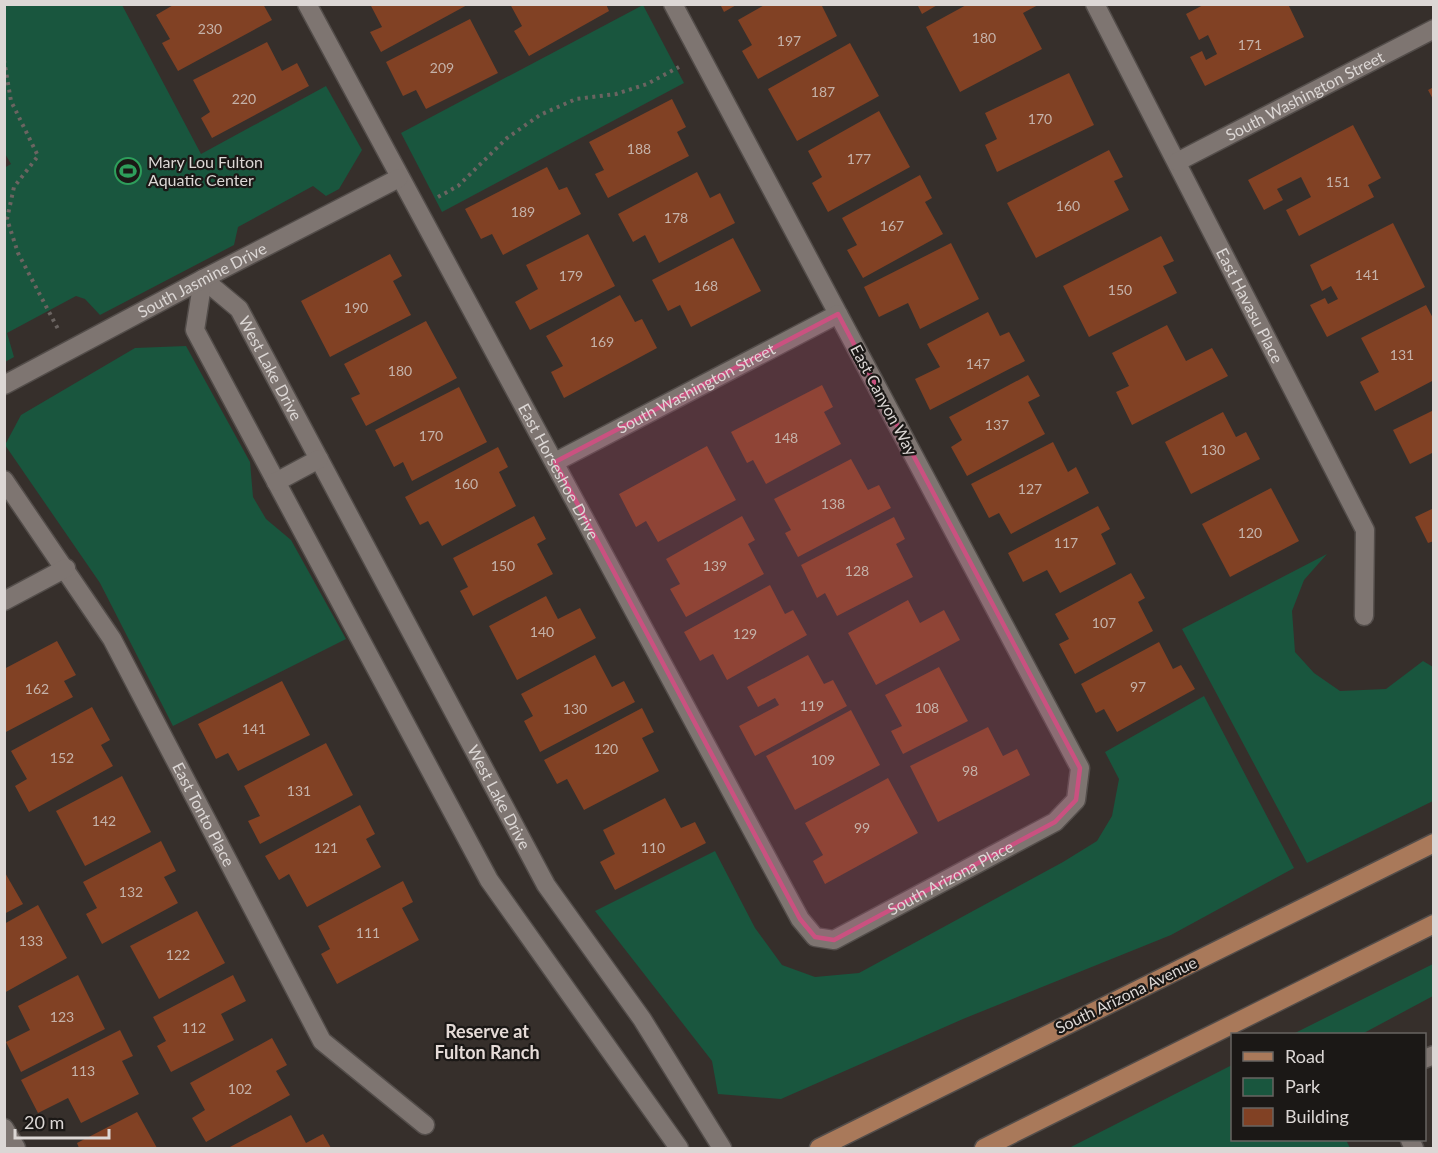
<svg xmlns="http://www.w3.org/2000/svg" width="1438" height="1153" font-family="Lato,sans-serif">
  <rect width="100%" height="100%" fill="#362f2b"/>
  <g fill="#19563e">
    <polygon points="5,4 122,5 201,154 326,86 362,150 339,189 326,196 313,186 238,227 234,245 100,315 85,299 76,296 7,333 14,357 5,362 4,168 11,164 4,152"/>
    <polygon points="643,5 684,83 442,212 401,133"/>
    <polygon points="186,346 250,462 253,497 266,519 291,540 346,639 173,726 100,583 5,445 21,415 135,348"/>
    <polygon points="1327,554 1304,580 1292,611 1295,652 1314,673 1340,691 1386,689 1423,661 1433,667 1433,801 1307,863 1182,629"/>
    <polygon points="1204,696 1294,868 1171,935 963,1019 781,1099 718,1094 712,1061 595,911 715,851 755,928 782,965 815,977 859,973 1063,862 1097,841 1112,816 1119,779 1105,752"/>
    <polygon points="1433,964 1433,996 1362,1034 1293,1034"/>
    <polygon points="1232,1065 1232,1140 1346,1140 1350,1148 1069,1148"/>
  </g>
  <g fill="#814124">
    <polygon points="175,4 263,4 272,20 178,71 162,43 170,39 156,15"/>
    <polygon points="370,4 469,4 381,52 370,32 382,27"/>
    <polygon points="510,4 606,4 609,11 529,56 514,31 522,26"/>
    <polygon points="720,4 738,4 724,12"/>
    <polygon points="766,4 821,4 837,36 758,79 742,51 752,45 738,20"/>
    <polygon points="917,4 939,4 922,14"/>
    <polygon points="968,4 1040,4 1023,13 1042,49 960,92 926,27"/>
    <polygon points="1205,4 1288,4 1304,37 1205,86 1190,57 1202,51 1206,60 1217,54 1208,35 1199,40 1186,14"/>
    <polygon points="470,19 498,73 426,109 416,90 403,96 386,62"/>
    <polygon points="267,42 282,71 297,63 309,86 212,138 201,118 210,112 193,80"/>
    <polygon points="850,43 879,96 797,141 768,89"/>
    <polygon points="1069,73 1094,125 997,172 985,145 997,139 985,113"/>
    <polygon points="1434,87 1434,101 1428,90"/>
    <polygon points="672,99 686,127 677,132 689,156 608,198 595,174 604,170 589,142"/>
    <polygon points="879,111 910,167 828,212 812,183 822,177 808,151"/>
    <polygon points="1353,125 1381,178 1368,185 1374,197 1299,236 1286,210 1311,197 1301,177 1277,189 1283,200 1264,210 1248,180"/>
    <polygon points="1109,150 1123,177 1114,181 1129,210 1036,258 1007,203"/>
    <polygon points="547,167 559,190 567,187 581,214 503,255 492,234 481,239 465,209"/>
    <polygon points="697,172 710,198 720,193 735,223 659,263 645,235 633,242 618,214"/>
    <polygon points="920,175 932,198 925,202 943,234 863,278 847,250 857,245 842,218"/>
    <polygon points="1393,223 1425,287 1327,337 1310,305 1325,298 1328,304 1338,299 1331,286 1322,291 1310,265"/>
    <polygon points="588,234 615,286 530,330 515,302 538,289 526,265"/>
    <polygon points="1161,236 1174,261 1163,266 1177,293 1089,337 1063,286"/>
    <polygon points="733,238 761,291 691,327 680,305 668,311 652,280"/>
    <polygon points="951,243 979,299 920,329 908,303 879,317 864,287"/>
    <polygon points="390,254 402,276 393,281 411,315 330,357 301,301"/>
    <polygon points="620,295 635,322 642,319 657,348 564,398 551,372 563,366 546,336"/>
    <polygon points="1426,305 1434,320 1434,380 1375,411 1360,382 1379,372 1361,338"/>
    <polygon points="988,312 1000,336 1009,332 1025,361 930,410 915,379 940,367 927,344"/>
    <polygon points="426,321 457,378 366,426 351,398 360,394 344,364"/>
    <polygon points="1167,325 1186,361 1212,348 1228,376 1132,425 1116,392 1129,386 1112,353"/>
    <polygon points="1028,375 1040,396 1028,402 1045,434 967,476 951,447 962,440 949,417"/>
    <polygon points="822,385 833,407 824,412 841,444 766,484 753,460 747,463 731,432"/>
    <polygon points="459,387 487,442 412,481 403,462 394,467 375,430"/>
    <polygon points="1434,410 1434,452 1410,464 1393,430"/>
    <polygon points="1223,412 1236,437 1246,432 1260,459 1191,494 1165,442"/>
    <polygon points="1053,442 1068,472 1076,467 1089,493 1011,534 999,513 989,518 971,484"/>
    <polygon points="707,446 736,500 658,542 646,521 636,527 619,494"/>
    <polygon points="498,447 508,467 499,472 516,506 442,546 428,521 420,525 405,497"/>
    <polygon points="851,459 868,490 879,485 891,508 798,557 785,533 791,530 774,499"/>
    <polygon points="1271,488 1299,541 1230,577 1202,524"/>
    <polygon points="1098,506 1110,529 1101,534 1116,564 1060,593 1047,570 1023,582 1008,553"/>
    <polygon points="1434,508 1434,541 1428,543 1415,517"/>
    <polygon points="534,516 546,539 537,544 553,574 473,616 460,591 468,587 453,558"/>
    <polygon points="742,516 755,540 748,544 764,574 686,617 670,589 680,584 666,559"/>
    <polygon points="894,517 905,539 896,544 913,577 837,616 825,593 817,598 801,565"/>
    <polygon points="1131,573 1145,598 1138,602 1153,631 1075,674 1059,644 1069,639 1055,614"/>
    <polygon points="770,585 785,614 793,610 807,635 727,680 713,654 700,661 684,632"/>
    <polygon points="546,596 558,619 580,608 596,638 517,680 489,626"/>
    <polygon points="908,600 920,623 944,610 960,640 876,685 848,633"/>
    <polygon points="57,641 76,675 64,681 73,697 4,733 4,669"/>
    <polygon points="1159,642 1173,669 1181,665 1195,689 1117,732 1104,709 1096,713 1081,684"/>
    <polygon points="595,655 612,687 624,681 635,702 540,752 524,721 533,716 521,694"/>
    <polygon points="808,655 824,684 833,680 847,706 755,756 739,726 779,705 775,698 758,707 747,687"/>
    <polygon points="939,667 968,721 903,754 891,731 902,726 885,695"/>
    <polygon points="282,681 310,735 238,771 228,753 216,759 198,724"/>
    <polygon points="92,707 110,740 101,745 113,766 29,812 15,786 27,779 11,751"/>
    <polygon points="642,708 654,732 642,738 659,771 584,810 567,779 557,784 544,760"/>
    <polygon points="851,710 880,765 795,810 766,756"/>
    <polygon points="988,727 1003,756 1017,749 1030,775 938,822 910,766"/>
    <polygon points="326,743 353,795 260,844 248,821 260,816 244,786"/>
    <polygon points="122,776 151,832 85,866 56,811"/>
    <polygon points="888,778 918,833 825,884 813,861 823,855 805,823"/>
    <polygon points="665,798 681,828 695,822 706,843 615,890 600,862 615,854 603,830"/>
    <polygon points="360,805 375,834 366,839 381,867 307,907 289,874 279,880 265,856"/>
    <polygon points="161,841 176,871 164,877 178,903 102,944 86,914 97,908 83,882"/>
    <polygon points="4,871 23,904 4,914"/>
    <polygon points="403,881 413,902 402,908 419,940 337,984 321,954 330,949 318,926"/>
    <polygon points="38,905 67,958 4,993 4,924"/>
    <polygon points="197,911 225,963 159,999 130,946"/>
    <polygon points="78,975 105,1029 21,1072 6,1042 30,1030 18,1006"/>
    <polygon points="233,975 246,1001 221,1014 234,1040 171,1072 157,1046 166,1041 153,1017"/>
    <polygon points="120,1030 133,1056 122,1061 139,1094 81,1123 68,1098 38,1113 21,1080"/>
    <polygon points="272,1038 287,1065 276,1071 290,1095 206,1142 192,1118 205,1110 190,1083"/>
    <polygon points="137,1112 157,1148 79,1148 77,1143"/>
    <polygon points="291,1115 306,1143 323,1134 331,1148 228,1148"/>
  </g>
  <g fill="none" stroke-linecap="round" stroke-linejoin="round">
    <defs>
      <g id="minor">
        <path id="s1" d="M307 4 800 919 815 937 834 940 1055 822 1076 800 1080 768 673 4"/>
        <path id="s2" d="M1095 4 1365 530 1364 616"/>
        <path id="s3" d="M1177 162 1434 29"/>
        <path id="s4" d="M203 279 239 309 546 885 642 1019 722 1148"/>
        <polyline points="203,279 195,330 489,880 679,1148"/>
        <path id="s5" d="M4 385 203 279 399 178"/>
        <path id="s6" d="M555 462 838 314"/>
        <path id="s7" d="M4 480 112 639 322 1041 425 1125"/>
        <polyline points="276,482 319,459"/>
        <polyline points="4,601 66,568"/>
        <polyline points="1424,1059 1434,1055"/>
        <polyline points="4,1128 16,1148"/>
        <polyline points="1410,1140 1414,1148"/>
      </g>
      <g id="major">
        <polyline points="819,1148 1434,843"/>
        <polyline points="984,1148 1434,924"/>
      </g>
    </defs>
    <use href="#minor" stroke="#534d4a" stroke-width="21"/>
    <use href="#major" stroke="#534d4a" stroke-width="21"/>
    <g stroke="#6b6461" stroke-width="4" stroke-dasharray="3 4.5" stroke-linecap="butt">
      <polyline points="4,60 11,101 38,156 14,187 7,219 18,253 58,329"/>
      <polyline points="438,197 458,186 507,138 540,115 576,99 616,94 647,84 679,67"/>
    </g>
    <use href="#minor" stroke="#7e7571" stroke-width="18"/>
    <use href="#major" stroke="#a9795a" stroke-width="18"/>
  </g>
  <path fill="#ca5180" fill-opacity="0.2" stroke="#ca5180" stroke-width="4.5" stroke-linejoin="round" d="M838 314 1080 768 1076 800 1055 822 834 940 815 937 800 919 555 462Z"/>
  <defs>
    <symbol id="stadium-ring" viewBox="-11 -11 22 22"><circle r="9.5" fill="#1b1816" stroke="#2e9e5b" stroke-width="1.5"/><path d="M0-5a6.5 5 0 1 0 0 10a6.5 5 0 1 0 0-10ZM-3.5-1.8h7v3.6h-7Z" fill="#2e9e5b"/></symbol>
  </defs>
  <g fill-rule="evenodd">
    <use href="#stadium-ring" x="113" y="156" width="30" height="30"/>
  </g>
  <g text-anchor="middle" stroke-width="4.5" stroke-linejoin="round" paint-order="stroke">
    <g font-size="14" fill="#c5b2a9">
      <text x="210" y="34">230</text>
      <text x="984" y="43">180</text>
      <text x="789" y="46">197</text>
      <text x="1250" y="50">171</text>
      <text x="442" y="73">209</text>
      <text x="823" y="97">187</text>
      <text x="244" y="104">220</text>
      <text x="1040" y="124">170</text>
      <text x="639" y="154">188</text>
      <text x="859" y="164">177</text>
      <text x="1338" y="187">151</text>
      <text x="1068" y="211">160</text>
      <text x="523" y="217">189</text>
      <text x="676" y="223">178</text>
      <text x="892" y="231">167</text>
      <text x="1367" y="280">141</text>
      <text x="571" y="281">179</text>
      <text x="706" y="291">168</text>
      <text x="1120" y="295">150</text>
      <text x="356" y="313">190</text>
      <text x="602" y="347">169</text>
      <text x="1402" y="360">131</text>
      <text x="978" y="369">147</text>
      <text x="400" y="376">180</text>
      <text x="997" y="430">137</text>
      <text x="431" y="441">170</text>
      <text x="786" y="443">148</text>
      <text x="1213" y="455">130</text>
      <text x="466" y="489">160</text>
      <text x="1030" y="494">127</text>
      <text x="833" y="509">138</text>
      <text x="1250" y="538">120</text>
      <text x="1066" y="548">117</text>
      <text x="503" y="571">150</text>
      <text x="715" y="571">139</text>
      <text x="857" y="576">128</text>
      <text x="1104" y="628">107</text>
      <text x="542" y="637">140</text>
      <text x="745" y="639">129</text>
      <text x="1138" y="692">97</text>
      <text x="37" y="694">162</text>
      <text x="812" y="711">119</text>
      <text x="927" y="713">108</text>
      <text x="575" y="714">130</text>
      <text x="254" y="734">141</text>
      <text x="606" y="754">120</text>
      <text x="62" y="763">152</text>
      <text x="823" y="765">109</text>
      <text x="970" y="776">98</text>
      <text x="299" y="796">131</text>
      <text x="104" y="826">142</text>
      <text x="862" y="833">99</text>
      <text x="326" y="853">121</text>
      <text x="653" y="853">110</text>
      <text x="131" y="897">132</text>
      <text x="368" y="938">111</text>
      <text x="31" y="946">133</text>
      <text x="178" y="960">122</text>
      <text x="62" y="1022">123</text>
      <text x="194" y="1033">112</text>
      <text x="83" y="1076">113</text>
      <text x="240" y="1094">102</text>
    </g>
    <g font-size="16" fill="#dcd7d5" stroke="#1b1816">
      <text dy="6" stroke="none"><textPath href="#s3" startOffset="144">South Washington Street</textPath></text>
      <text dy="6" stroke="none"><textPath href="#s5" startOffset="224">South Jasmine Drive</textPath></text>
      <text dy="6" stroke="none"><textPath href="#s2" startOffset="339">East Havasu Place</textPath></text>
      <text dy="6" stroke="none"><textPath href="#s4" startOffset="114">West Lake Drive</textPath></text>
      <text dy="6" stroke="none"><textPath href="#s6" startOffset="159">South Washington Street</textPath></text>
      <text transform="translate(884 400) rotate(62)" y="6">East Canyon Way</text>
      <text dy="6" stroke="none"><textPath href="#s1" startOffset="531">East Horseshoe Drive</textPath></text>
      <text dy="6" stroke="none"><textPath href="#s4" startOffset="600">West Lake Drive</textPath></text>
      <text dy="6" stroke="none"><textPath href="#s7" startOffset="390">East Tonto Place</textPath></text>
      <text dy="6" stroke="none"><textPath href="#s1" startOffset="1214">South Arizona Place</textPath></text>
      <text transform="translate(1126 995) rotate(-26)" y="6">South Arizona Avenue</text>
    </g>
    <g font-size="16" fill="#dcd7d5" stroke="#1b1816" text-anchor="start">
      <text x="148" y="168">Mary Lou Fulton<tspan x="148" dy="18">Aquatic Center</tspan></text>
    </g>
    <g font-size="18" font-weight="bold" fill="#e5dbd7" stroke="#1b1816">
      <text x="487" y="1038">Reserve at<tspan x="487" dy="21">Fulton Ranch</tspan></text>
    </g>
  </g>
  <rect width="1438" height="1153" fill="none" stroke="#dcd7d5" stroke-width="12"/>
  <rect x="1231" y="1033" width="195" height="108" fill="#1b1816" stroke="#686462" stroke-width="1.5"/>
  <rect x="1243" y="1052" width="30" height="9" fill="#a9795a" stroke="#686462" stroke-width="1.5"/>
  <text x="1285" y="1063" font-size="18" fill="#dcd7d5">Road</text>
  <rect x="1243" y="1078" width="30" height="18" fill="#19563e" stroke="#686462" stroke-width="1.5"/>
  <text x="1285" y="1093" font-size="18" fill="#dcd7d5">Park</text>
  <rect x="1243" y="1108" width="30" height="18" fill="#814124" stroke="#686462" stroke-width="1.5"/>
  <text x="1285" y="1123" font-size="18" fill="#dcd7d5">Building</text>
  <path d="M15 1129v9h94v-9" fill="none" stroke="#dcd7d5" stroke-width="3"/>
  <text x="24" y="1129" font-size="18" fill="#dcd7d5" stroke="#1b1816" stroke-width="4.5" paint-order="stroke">20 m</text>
</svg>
